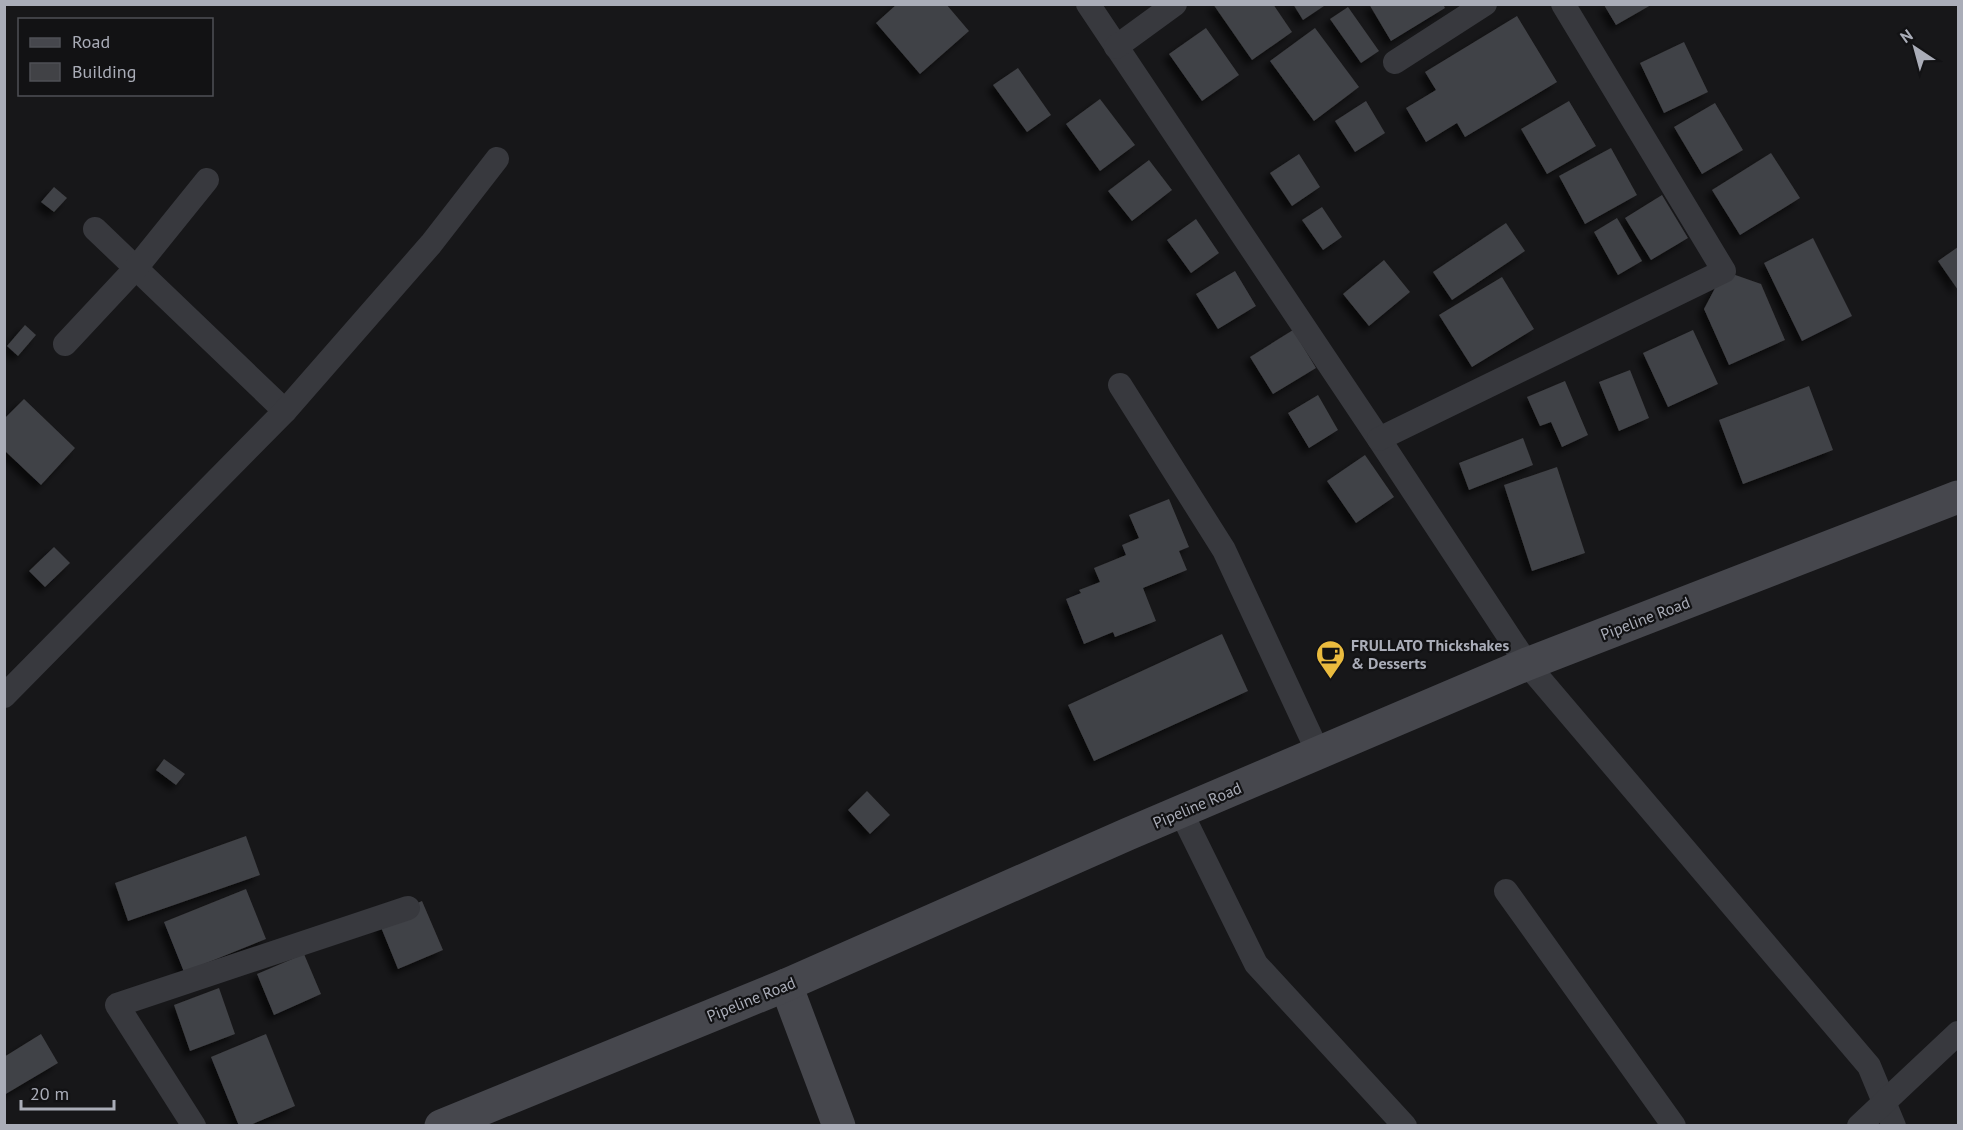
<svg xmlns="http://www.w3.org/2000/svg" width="1963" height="1130" font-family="'PT Sans',sans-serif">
  <defs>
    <filter id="shadow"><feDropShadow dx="-5.5" dy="5.5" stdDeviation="3" flood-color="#0009"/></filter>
  </defs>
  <rect width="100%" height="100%" fill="#171719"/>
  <g fill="#414246" filter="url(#shadow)">
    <polygon points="897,4 946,4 969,31 920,74 876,23"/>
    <polygon points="1213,4 1273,4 1292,32 1252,60"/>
    <polygon points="1293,4 1327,4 1303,20"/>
    <polygon points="1369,4 1443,4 1445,8 1391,41"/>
    <polygon points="1604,5 1651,5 1616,25"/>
    <polygon points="1348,7 1379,51 1361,63 1330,19"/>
    <polygon points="1517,16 1557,82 1465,137 1457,123 1426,142 1406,108 1436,90 1425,72"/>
    <polygon points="1206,28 1239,75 1202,101 1169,54"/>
    <polygon points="1315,28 1359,87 1314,121 1270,61"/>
    <polygon points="1684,42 1708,92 1664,113 1640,63"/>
    <polygon points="1018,68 1051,115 1027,132 993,85"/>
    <polygon points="1100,99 1135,145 1100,171 1066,124"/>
    <polygon points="1366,101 1385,133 1355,152 1335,121"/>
    <polygon points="1569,101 1596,146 1547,174 1521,129"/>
    <polygon points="1715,103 1743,150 1702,174 1674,127"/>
    <polygon points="1611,148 1637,195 1585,224 1559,176"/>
    <polygon points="1771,153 1800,198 1740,235 1712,190"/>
    <polygon points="1299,154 1320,187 1292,206 1270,173"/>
    <polygon points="1149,160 1172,190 1132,221 1108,191"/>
    <polygon points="54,187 67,198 54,212 41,202"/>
    <polygon points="1662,195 1688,238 1651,260 1625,218"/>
    <polygon points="1322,207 1342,237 1323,250 1302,220"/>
    <polygon points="1617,218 1642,261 1618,275 1594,232"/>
    <polygon points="1196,219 1219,253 1191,273 1167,240"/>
    <polygon points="1506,223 1525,251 1452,300 1433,272"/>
    <polygon points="1813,238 1852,316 1802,341 1764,263"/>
    <polygon points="1958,247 1958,290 1938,261"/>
    <polygon points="1384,260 1410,292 1369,326 1343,294"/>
    <polygon points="1235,271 1256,306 1218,329 1196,294"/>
    <polygon points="1724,271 1761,284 1785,340 1729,365 1704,309"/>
    <polygon points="1502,277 1534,329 1472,367 1439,315"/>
    <polygon points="25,325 36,335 18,356 7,346"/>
    <polygon points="1293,330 1316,368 1273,394 1250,357"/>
    <polygon points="1693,330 1718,384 1668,407 1643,353"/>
    <polygon points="1630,370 1649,418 1619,431 1599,382"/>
    <polygon points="1565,381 1588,435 1562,447 1551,422 1540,426 1527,397"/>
    <polygon points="1809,386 1833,450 1743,484 1719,420"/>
    <polygon points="1318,395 1338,430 1309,448 1288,413"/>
    <polygon points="24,399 75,448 41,485 4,450 4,419"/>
    <polygon points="1523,438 1533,465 1469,490 1459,463"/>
    <polygon points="1365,455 1394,497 1356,523 1327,481"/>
    <polygon points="1557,467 1585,553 1532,571 1504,485"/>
    <polygon points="1169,499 1189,547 1179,551 1187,570 1143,588 1156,621 1115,637 1113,632 1084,644 1066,599 1081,593 1079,590 1100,582 1094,568 1126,555 1122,545 1139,538 1129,515"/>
    <polygon points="54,547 70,563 45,587 29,571"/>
    <polygon points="1222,634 1248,691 1094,761 1068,705"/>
    <polygon points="164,759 185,774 176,785 156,770"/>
    <polygon points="867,791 890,815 870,834 848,810"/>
    <polygon points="246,836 260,875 128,921 115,883"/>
    <polygon points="246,889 266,939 184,972 164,922"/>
    <polygon points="422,901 443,950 398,969 378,920"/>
    <polygon points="304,954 321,994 274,1015 257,974"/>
    <polygon points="219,988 235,1034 190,1051 174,1005"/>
    <polygon points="41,1034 58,1063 4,1095 4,1057"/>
    <polygon points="266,1034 295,1106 248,1126 239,1126 211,1057"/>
  </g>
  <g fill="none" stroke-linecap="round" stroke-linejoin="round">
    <g stroke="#38393e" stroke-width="24">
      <polyline points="1088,4 1379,439 1527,664 1869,1066 1894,1126"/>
      <polyline points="1116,47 1175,4"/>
      <polyline points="1395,62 1485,4"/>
      <polyline points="95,229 285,411"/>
      <polyline points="65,344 136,268 207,180"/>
      <polyline points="1120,385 1224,550 1318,752"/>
      <polyline points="1379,439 1724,271 1563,4"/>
      <polyline points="4,696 285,411 431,244 497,159"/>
      <polyline points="1181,812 1256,964 1405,1126"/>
      <polyline points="1506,891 1674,1126"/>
      <polyline points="194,1126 117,1005 408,908"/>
      <polyline points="1859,1126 1958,1033"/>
    </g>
    <g stroke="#46474d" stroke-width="33">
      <polyline points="786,985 839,1126"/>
      <polyline points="441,1126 786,985 1128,834 1527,664 1958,497"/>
    </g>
  </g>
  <defs>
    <symbol id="cafe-pin" viewBox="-11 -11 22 30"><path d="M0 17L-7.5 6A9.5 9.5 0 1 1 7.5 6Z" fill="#eabb3e" stroke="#121214"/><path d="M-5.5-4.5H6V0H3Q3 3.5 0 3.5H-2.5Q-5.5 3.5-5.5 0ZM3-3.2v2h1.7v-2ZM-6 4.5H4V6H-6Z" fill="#111"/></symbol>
  </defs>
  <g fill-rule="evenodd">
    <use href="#cafe-pin" x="1314" y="638" width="33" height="45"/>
  </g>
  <g text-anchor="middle" stroke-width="4.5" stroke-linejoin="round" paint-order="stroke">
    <g font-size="16" fill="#aaadb8" stroke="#121214">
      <text transform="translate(1645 618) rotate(-21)" y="6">Pipeline Road</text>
      <text transform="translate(1197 805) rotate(-23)" y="6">Pipeline Road</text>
      <text transform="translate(751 999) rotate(-22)" y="6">Pipeline Road</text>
    </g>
    <g font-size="16" font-weight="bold" fill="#aaadb8" stroke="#121214" text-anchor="start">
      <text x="1351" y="651">FRULLATO Thickshakes<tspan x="1351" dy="18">&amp; Desserts</tspan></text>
    </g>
  </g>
  <rect width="1963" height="1130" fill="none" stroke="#aaadb8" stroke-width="12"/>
  <rect x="18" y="18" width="195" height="78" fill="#121214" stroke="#4f5056" stroke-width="1.5"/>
  <rect x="30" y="38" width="30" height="9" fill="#46474d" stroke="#4f5056" stroke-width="1.5"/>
  <text x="72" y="48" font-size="18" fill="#aaadb8">Road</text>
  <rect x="30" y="63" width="30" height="18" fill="#414246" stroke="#4f5056" stroke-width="1.5"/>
  <text x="72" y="78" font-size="18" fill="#aaadb8">Building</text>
  <g transform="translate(1915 48) rotate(324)" stroke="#121214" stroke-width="4.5" paint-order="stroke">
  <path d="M0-4.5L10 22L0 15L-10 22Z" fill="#aaadb8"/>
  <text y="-9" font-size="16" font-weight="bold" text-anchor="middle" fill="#aaadb8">N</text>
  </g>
  <path d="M21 1100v9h93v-9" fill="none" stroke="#aaadb8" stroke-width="3"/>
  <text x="30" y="1100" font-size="18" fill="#aaadb8" stroke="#121214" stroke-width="4.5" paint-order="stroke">20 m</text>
</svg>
